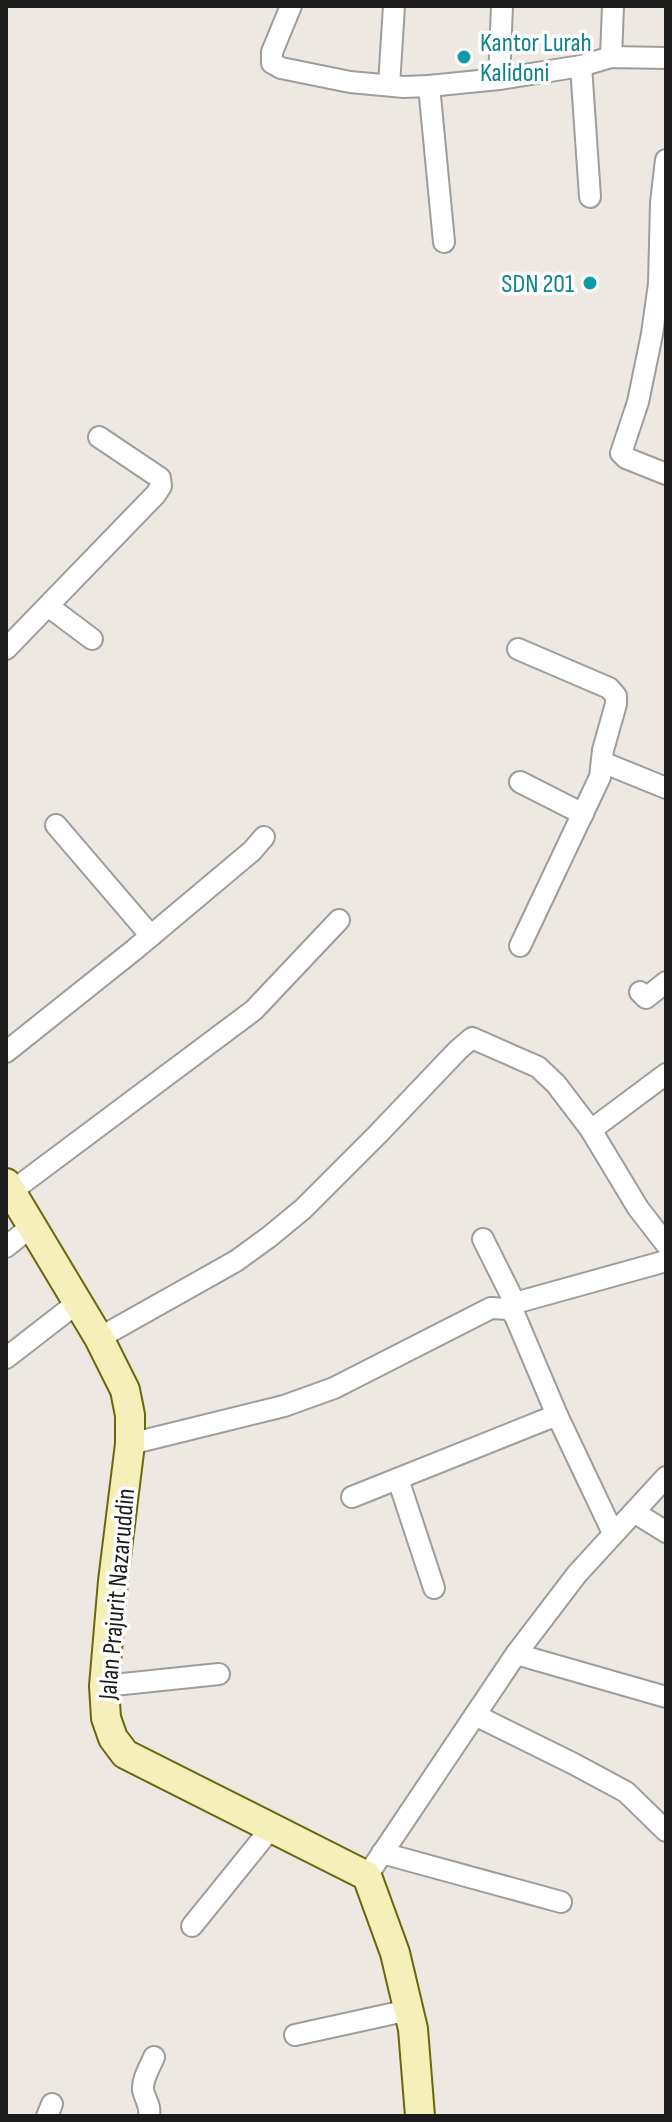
<svg xmlns="http://www.w3.org/2000/svg" width="672" height="2122" font-family="'Sofia Sans Condensed',sans-serif">
  <rect width="100%" height="100%" fill="#ede8e2"/>
  <g fill="none" stroke-linecap="round" stroke-linejoin="round">
    <defs>
      <g id="street">
        <polyline points="291,6 272,52 272,63 281,68 350,82 404,87 429,86 499,79 581,66 611,57 666,58"/>
        <polyline points="611,57 613,6"/>
        <polyline points="581,66 590,197"/>
        <polyline points="499,79 502,6"/>
        <polyline points="389,85 394,6"/>
        <polyline points="429,86 444,242"/>
        <polyline points="666,160 661,203 659,284 652,334 638,402 621,453 626,458 666,474"/>
        <polyline points="48,606 92,639"/>
        <polyline points="6,649 156,494 161,486 160,478 99,437"/>
        <polyline points="518,649 609,688 616,696 616,704 603,750 600,777 520,946"/>
        <polyline points="602,762 666,788"/>
        <polyline points="520,782 583,814"/>
        <polyline points="56,825 151,936"/>
        <polyline points="640,992 646,998 666,982"/>
        <polyline points="6,1052 134,950 252,851 264,837"/>
        <polyline points="591,1130 666,1074"/>
        <polyline points="12,1191 254,1010 339,920"/>
        <polyline points="483,1239 515,1303"/>
        <polyline points="6,1247 32,1226"/>
        <polyline points="509,1309 515,1303 666,1261"/>
        <polyline points="99,1338 236,1261 269,1237 303,1209 378,1134 458,1050 472,1038 538,1067 556,1084 591,1130 638,1208 666,1244"/>
        <polyline points="6,1358 77,1303"/>
        <polyline points="130,1444 284,1406 334,1388 491,1308 509,1309 515,1316 557,1415 613,1533"/>
        <polyline points="398,1479 434,1588"/>
        <polyline points="352,1497 557,1415"/>
        <polyline points="634,1512 666,1532"/>
        <polyline points="516,1654 666,1697"/>
        <polyline points="104,1686 219,1674"/>
        <polyline points="475,1715 574,1764 626,1792 666,1831"/>
        <polyline points="382,1853 561,1902"/>
        <polyline points="367,1876 516,1654 577,1574 666,1477"/>
        <polyline points="192,1926 272,1827"/>
        <polyline points="295,2035 409,2010"/>
        <polyline points="47,2116 52,2104"/>
        <path d="M149 2116C151 2105 145 2100 143 2090 142 2079 150 2067 154 2057"/>
      </g>
      <polyline id="secondary" points="6,1183 99,1338 125,1390 130,1415 130,1444 113,1581 104,1686 106,1718 113,1738 125,1754 367,1876 395,1953 413,2029 420,2116"/>
    </defs>
    <use href="#street" stroke="#9d9d9d" stroke-width="24"/>
    <use href="#secondary" stroke="#6a680c" stroke-width="32"/>
    <use href="#street" stroke="#fff" stroke-width="20"/>
    <use href="#secondary" stroke="#f5efb9" stroke-width="28"/>
  </g>
  <g fill="#0f9aa8" stroke="#fff" stroke-width="3">
    <circle cx="464" cy="57" r="8"/>
    <circle cx="590" cy="283" r="8"/>
  </g>
  <g text-anchor="middle" stroke-width="7" stroke-linejoin="round" paint-order="stroke">
    <g font-size="26" fill="#0d838f" stroke="#fff" text-anchor="start">
      <text x="480" y="51">Kantor Lurah<tspan x="480" dy="30">Kalidoni</tspan></text>
      <text x="574" y="292" text-anchor="end">SDN 201</text>
    </g>
    <g font-size="26" fill="#1c1c1c" stroke="#fff">
      <text transform="translate(116 1594) rotate(-85)" y="9">Jalan Prajurit Nazaruddin</text>
    </g>
  </g>
  <rect width="672" height="2122" fill="none" stroke="#1c1c1c" stroke-width="16"/>
</svg>
